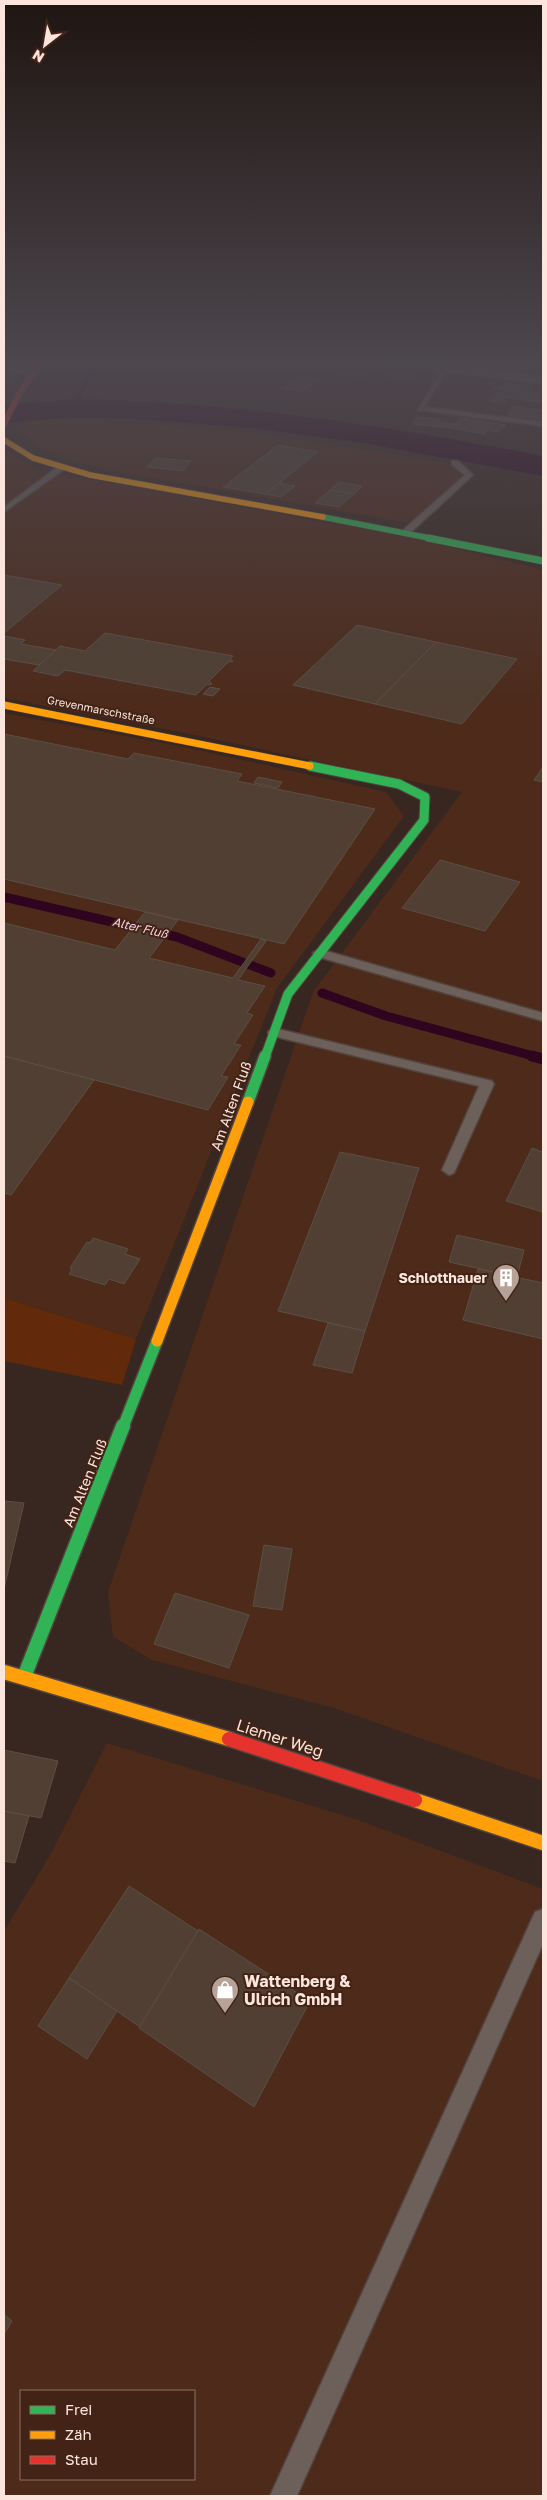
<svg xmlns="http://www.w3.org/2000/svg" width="547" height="2500" font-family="'Golos Text',sans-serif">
  <rect width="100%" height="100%" fill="#382720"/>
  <g fill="#4d2a1a" fill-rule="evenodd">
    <polygon points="4,360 32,360 4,399"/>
    <polygon points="25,417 235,430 448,463 462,476 409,523 113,471 70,460 40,447 22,433"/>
    <polygon points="4,451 40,470 416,539 543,570 543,1781 334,1708 152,1660 113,1637 108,1592 313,992 462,792 190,734 4,698"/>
    <polygon points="4,713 189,748 386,792 404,816 277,988 136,1339 4,1298"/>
    <path d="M107 1743 358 1820 543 1889V2496H4V1931L49 1857ZM21 2391H194V2479H21Z"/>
  </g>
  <polygon fill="#622a0a" points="4,1298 136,1339 122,1385 4,1361"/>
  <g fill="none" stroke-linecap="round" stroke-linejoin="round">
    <polyline stroke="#2e041e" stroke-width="5.5" points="74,408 95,360"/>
    <g stroke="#2e041e" stroke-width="9">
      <polyline points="4,897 177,937 271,973"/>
      <polyline points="322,993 386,1016 537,1057"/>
    </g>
    <polyline stroke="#2e041e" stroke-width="11" points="532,1056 543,1059"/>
    <path fill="#2e041e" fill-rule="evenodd" d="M75 399C233 402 388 426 543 456V476L369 444 252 428 134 419 75 417 4 423V405Z"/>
  </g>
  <g fill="#503f32" stroke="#5c4f47">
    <polygon points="187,360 188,360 208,362 202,367 181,364"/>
    <polygon points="212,360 223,360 245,363 242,365 230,364 225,367 206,364"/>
    <polygon points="352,365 377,368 367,378 342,375"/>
    <polygon points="394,370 421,373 411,382 386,379"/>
    <polygon points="296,377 320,380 303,391 281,389"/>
    <polygon points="504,383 533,386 528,393 493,388 495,386 501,387"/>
    <polygon points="500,389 543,394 543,402 494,396"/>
    <polygon points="494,396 508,397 504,403 490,401"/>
    <polygon points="514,407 543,410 543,419 507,415"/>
    <polygon points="417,417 440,419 438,422 453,424 450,428 413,424"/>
    <polygon points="461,418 506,425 498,432 488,430 484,434 450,428"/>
    <polygon points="278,445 318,452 265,494 223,487"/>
    <polygon points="155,458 191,461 183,471 147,467"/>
    <polygon points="339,482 362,486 354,494 330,490"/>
    <polygon points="279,483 295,486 281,497 265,494"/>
    <polygon points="330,490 354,494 339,507 315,503"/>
    <polygon points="4,575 62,585 4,633"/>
    <polygon points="357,625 436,642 375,704 293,685"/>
    <polygon points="105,633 233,656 230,659 233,661 228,662 209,681 212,684 206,685 196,695 65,670 58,676 33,671 60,646 85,651"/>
    <polygon points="4,636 25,640 21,644 56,650 39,665 4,659"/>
    <polygon points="436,642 517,659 462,724 375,704"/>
    <polygon points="210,687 220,689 213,696 203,694"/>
    <polygon points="4,734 128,759 134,753 242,774 237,781 375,809 284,944 4,879"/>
    <polygon points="543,767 543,782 534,780"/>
    <polygon points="258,777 282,782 278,788 254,783"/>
    <polygon points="440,860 520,882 485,931 402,908"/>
    <polygon points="145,912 178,920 149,958 233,978 261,939 266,941 238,980 265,986 247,1013 253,1015 234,1044 241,1045 221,1076 228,1077 208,1110 4,1056 4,923 115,950"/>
    <polygon points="4,1056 94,1080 11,1195 4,1193"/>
    <polygon points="532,1148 543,1152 543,1212 506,1201"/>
    <polygon points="340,1152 419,1168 365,1331 278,1311"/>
    <polygon points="457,1235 524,1250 517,1277 449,1262"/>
    <polygon points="93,1238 128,1249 125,1254 140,1259 124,1284 109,1279 105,1285 69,1274 72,1269 70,1268 87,1242 90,1243"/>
    <polygon points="478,1269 543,1283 543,1339 463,1320"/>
    <polygon points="328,1323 365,1331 352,1373 313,1365"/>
    <polygon points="4,1501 24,1503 4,1589"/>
    <polygon points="264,1545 292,1549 282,1610 253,1606"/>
    <polygon points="175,1593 249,1615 229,1668 154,1644"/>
    <polygon points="4,1750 58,1761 41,1818 4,1811"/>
    <polygon points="4,1811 29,1816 15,1863 4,1861"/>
    <polygon points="129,1886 198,1931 140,2027 69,1978"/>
    <polygon points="199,1929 310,2001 254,2107 139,2028"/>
    <polygon points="69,1978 117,2011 87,2059 38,2026"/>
    <polygon points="4,2314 12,2321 4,2334"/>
  </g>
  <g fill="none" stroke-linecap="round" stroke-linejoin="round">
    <defs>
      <g id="lane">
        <polygon points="448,360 454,360 424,407 543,422 543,426 418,410"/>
        <polygon points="4,368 32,370 35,372 32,374 4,372"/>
        <polygon points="452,461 458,461 473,475 409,534 403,534 403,530 465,475 452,465"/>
        <polygon points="59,466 66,468 4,512 4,507"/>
        <polygon points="319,949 543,1013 543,1021 315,956 313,953"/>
        <polygon points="274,1028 492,1081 494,1084 454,1173 449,1175 442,1170 479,1086 269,1035 268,1032"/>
        <polygon points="543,1909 543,1944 297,2496 270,2496 535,1912"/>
      </g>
      <polygon id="street" points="367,360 403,360 543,376 543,384 373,363"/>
      <polyline id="fast-far4" points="323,517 434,539"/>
      <g id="fast-far3">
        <polyline points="428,538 543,561"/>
        <polyline points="310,766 315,767"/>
      </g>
      <polyline id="fast-far2" points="265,1057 288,994 424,820 425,797 399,784 310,766"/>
      <g id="fast-far1">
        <polyline points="248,1102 265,1056"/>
        <polyline points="123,1427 157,1341"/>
      </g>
      <polyline id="fast" points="24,1677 123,1426"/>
      <polyline id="slow-far3" points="4,440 33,458 90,475 323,517"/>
      <polyline id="slow-far2" points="4,705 310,766"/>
      <polyline id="slow-far1" points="157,1341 248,1102"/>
      <g id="slow">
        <polyline points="4,1672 229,1739"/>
        <polyline points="415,1800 543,1843"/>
      </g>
      <polyline id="jam-far1" points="4,424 19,394 42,360"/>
      <polyline id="jam" points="229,1739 415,1800"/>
    </defs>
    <use href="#lane" stroke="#52433e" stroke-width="3"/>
    <use href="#street" stroke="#52433e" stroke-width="2"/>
    <use href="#fast-far4" stroke="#52433e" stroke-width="7"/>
    <use href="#fast-far3" stroke="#52433e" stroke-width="8"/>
    <use href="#fast-far2" stroke="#52433e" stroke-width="11"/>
    <use href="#fast-far1" stroke="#52433e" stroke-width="14"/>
    <use href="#fast" stroke="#52433e" stroke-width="17"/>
    <use href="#slow-far3" stroke="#52433e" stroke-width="7"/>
    <use href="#slow-far2" stroke="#52433e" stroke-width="8"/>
    <use href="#slow-far1" stroke="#52433e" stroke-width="14"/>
    <use href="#slow" stroke="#52433e" stroke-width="17"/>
    <use href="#jam-far1" stroke="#52433e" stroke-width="7"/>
    <use href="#jam" stroke="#52433e" stroke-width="17"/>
    <use href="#lane" fill="#6d605a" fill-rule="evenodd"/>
    <use href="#street" fill="#6d605a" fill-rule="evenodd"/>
    <use href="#fast-far4" stroke="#30b455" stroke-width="5.5"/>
    <use href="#fast-far3" stroke="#30b455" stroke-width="7"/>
    <use href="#fast-far2" stroke="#30b455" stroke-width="9"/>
    <use href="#fast-far1" stroke="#30b455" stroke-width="11"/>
    <use href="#fast" stroke="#30b455" stroke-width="14"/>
    <use href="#slow-far3" stroke="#ff9f0a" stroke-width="5.5"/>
    <use href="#slow-far2" stroke="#ff9f0a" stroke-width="7"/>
    <use href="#slow-far1" stroke="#ff9f0a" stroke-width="11"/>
    <use href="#slow" stroke="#ff9f0a" stroke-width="14"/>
    <use href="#jam-far1" stroke="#e5322d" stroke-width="5.5"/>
    <use href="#jam" stroke="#e5322d" stroke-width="14"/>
  </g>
  <linearGradient id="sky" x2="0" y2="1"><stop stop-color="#1f1512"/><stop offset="0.51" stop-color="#4d474e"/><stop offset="1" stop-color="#4d474e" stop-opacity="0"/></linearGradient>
  <rect width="547" height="710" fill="url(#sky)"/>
  <defs>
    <symbol id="building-pin" viewBox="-11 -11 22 30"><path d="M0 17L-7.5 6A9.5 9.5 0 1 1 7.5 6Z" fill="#b7a29a" stroke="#422315"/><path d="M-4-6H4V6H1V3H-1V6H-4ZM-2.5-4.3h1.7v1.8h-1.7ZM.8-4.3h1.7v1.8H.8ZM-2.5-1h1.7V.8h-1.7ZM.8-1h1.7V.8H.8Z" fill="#fff"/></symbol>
    <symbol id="shop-pin" viewBox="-11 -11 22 30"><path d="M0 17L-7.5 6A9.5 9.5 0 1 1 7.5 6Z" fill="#b7a29a" stroke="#422315"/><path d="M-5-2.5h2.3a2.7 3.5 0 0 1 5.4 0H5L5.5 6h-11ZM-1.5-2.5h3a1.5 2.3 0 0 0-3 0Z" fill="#fff"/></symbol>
  </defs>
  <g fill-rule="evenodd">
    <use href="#building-pin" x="490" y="1262" width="32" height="43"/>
    <use href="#shop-pin" x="209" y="1974" width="32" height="43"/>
  </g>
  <g text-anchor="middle" stroke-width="4" stroke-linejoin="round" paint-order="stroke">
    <g font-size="11" fill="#fbe5dc" stroke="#422315">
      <text transform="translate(101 710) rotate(11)" y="4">Grevenmarschstraße</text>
    </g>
    <g font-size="12" font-style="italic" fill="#facfe6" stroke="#422315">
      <text transform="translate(140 928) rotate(13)" y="4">Alter Fluß</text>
    </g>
    <g font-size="14" fill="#fbe5dc" stroke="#422315">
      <text transform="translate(231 1106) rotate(-70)" y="5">Am Alten Fluß</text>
      <text transform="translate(85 1483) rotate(-68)" y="5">Am Alten Fluß</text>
    </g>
    <g font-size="14" font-weight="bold" fill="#fbe5dc" stroke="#422315" text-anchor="end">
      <text x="487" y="1283">Schlotthauer</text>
    </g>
    <g font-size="16" fill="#fbe5dc" stroke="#422315">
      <text transform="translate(280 1738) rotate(18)" y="6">Liemer Weg</text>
    </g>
    <g font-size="16" font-weight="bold" fill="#fbe5dc" stroke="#422315" text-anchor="start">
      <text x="244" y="1987">Wattenberg &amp;<tspan x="244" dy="18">Ulrich GmbH</tspan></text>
    </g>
  </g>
  <rect width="547" height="2500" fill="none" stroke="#fbe5dc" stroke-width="10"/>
  <rect x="20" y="2390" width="175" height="90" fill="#422315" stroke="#8c7165"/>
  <rect x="30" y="2406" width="25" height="8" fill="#30b455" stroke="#8c7165"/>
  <text x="65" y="2415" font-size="15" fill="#fbe5dc">Frei</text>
  <rect x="30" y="2431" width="25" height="8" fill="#ff9f0a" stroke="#8c7165"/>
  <text x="65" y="2440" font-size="15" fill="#fbe5dc">Zäh</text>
  <rect x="30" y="2456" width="25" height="8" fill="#e5322d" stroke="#8c7165"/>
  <text x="65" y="2465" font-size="15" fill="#fbe5dc">Stau</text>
  <g transform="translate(45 45) rotate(211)" stroke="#422315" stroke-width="4" paint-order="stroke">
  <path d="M0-4L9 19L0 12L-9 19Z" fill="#fbe5dc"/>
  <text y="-8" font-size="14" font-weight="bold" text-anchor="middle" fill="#fbe5dc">N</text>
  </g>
</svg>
